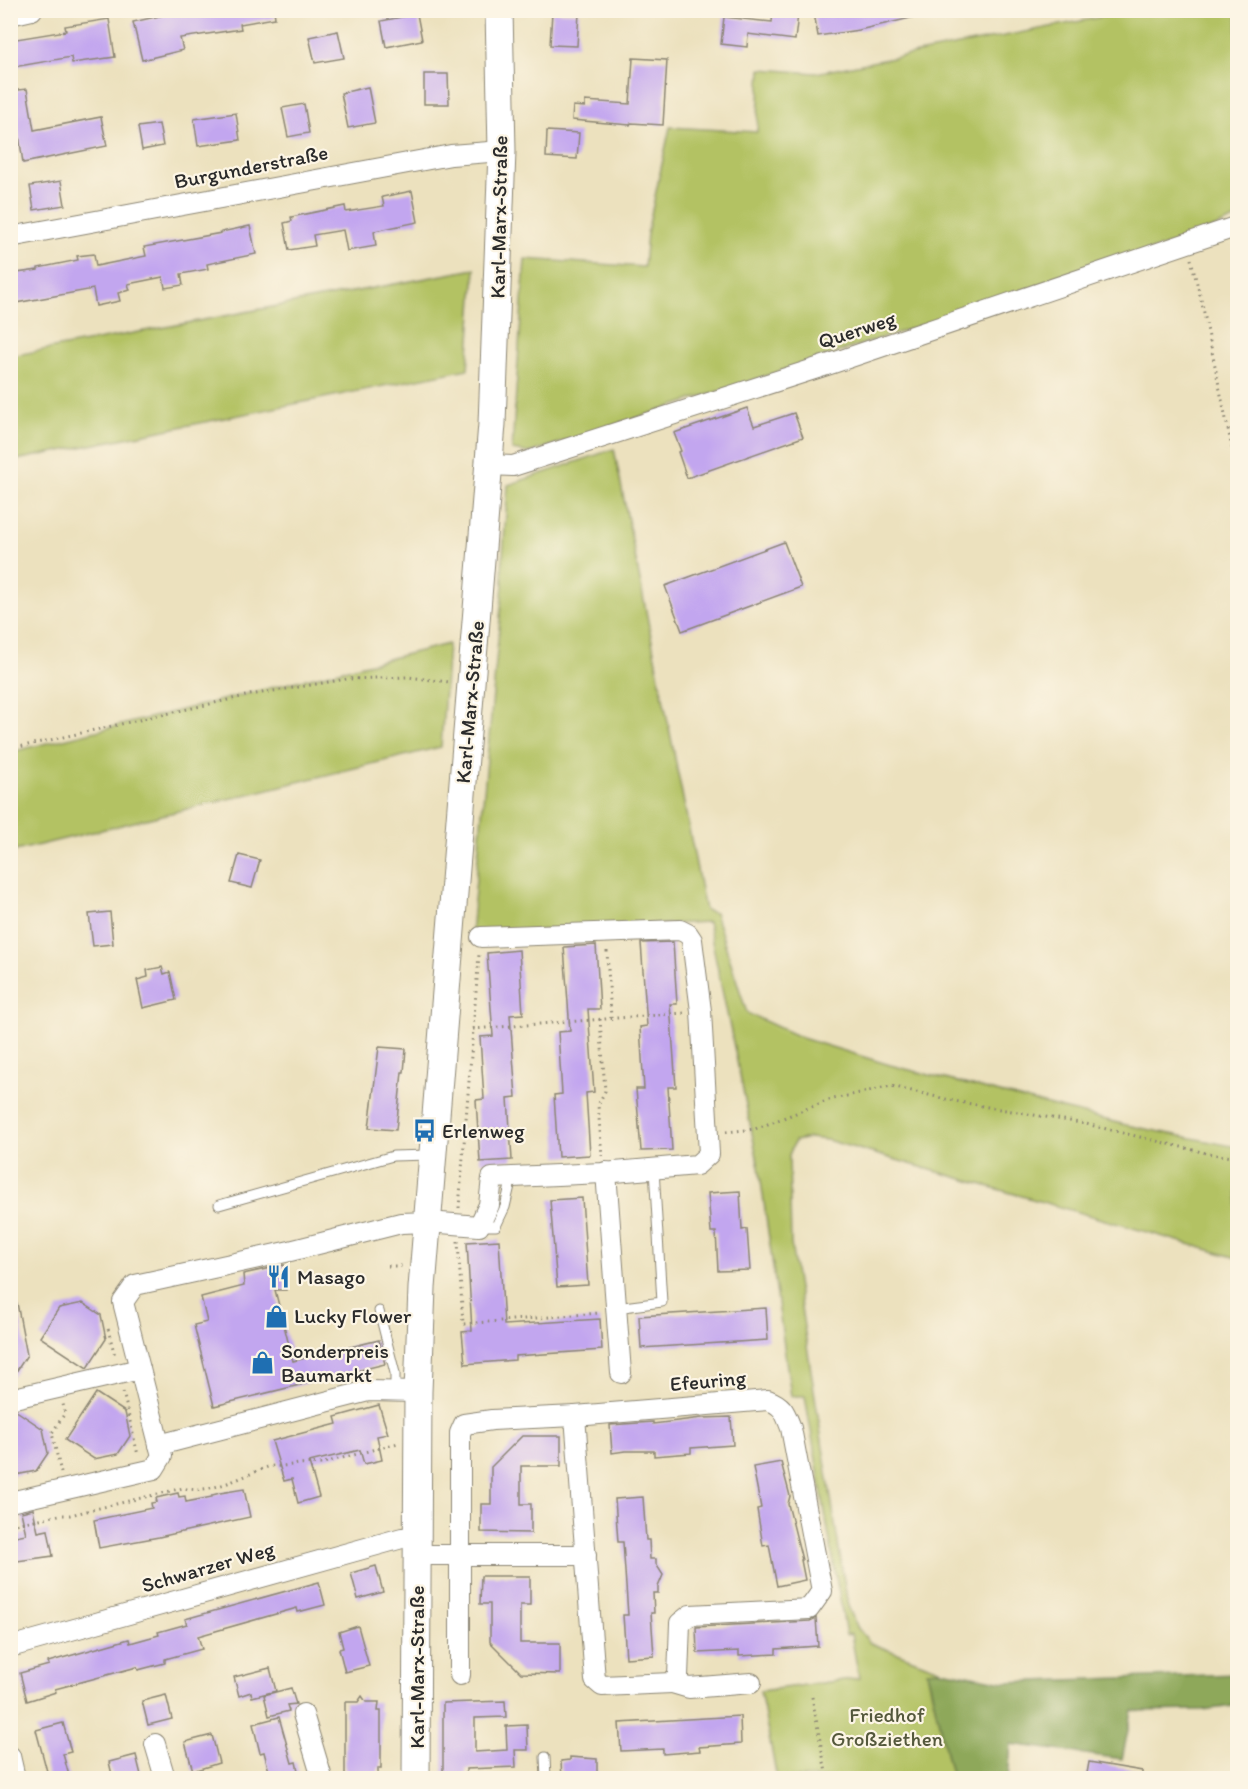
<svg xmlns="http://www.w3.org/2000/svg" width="1248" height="1789" font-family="Itim,sans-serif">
  <rect width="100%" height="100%" fill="#fcf5e5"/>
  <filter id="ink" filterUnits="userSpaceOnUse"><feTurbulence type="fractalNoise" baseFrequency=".0167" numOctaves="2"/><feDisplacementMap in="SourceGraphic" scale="12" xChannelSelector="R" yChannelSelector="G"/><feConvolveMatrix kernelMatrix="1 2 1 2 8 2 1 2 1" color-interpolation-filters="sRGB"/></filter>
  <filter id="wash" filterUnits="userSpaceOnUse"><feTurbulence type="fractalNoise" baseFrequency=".008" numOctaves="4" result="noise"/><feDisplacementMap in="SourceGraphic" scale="24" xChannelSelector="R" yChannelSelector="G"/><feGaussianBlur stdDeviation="1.35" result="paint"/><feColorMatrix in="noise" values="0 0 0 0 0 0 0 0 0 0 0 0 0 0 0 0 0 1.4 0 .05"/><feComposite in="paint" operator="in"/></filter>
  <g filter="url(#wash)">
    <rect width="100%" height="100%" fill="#ece1be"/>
    <g fill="#b3c264" stroke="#6f7648" stroke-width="1.5">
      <polygon points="1132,11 1237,11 1237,218 1192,237 529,453 512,450 525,259 644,267 647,233 670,127 757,132 761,69 816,73"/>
      <polygon points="475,269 468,369 11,461 11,356"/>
      <polygon points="614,449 705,910 715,913 747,1013 802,1038 890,1065 1126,1125 1237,1147 1237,1258 827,1140 810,1138 795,1141 789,1155 791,1244 848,1606 857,1627 870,1643 942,1670 927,1672 952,1778 777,1778 760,1691 859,1678 851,1634 846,1635 805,1396 791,1396 759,1167 708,922 471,934 503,585 502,569 508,485"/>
      <polygon points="448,644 441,747 11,852 11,752"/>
    </g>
    <polygon fill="#8ea85a" stroke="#5c6a42" stroke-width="1.5" points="942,1670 1004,1682 1237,1674 1237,1690 1233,1706 1203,1710 1132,1711 1122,1759 1011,1744 1008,1778 952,1778 927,1671"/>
    <g id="blocks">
      <g fill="#c2a6ef">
        <polygon points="186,10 274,10 275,18 240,24 241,29 180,38 183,50 142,60 133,22"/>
        <polygon points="828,10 914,10 915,17 859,30 818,36 814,13"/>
        <polygon points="552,12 579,13 577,46 550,45"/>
        <polygon points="773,12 798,14 795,40 748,34 747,47 721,44 724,17 772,22"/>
        <polygon points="417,14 422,40 386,47 381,21"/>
        <polygon points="109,19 115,57 72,63 71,57 14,67 10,40 66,31 65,26"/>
        <polygon points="338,31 344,58 315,63 309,37"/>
        <polygon points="633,58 667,60 663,125 631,123 630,125 572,120 573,106 585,107 585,101 630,104"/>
        <polygon points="424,74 448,74 449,104 424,104"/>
        <polygon points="368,87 375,123 348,128 341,93"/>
        <polygon points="27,89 34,130 101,117 107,146 23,163 17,121 10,122 10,91"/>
        <polygon points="304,104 309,133 288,137 282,108"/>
        <polygon points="236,113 240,140 198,146 194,119"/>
        <polygon points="159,124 163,146 142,150 138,127"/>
        <polygon points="547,131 579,133 577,159 546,157"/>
        <polygon points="61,181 65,205 34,210 30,186"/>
        <polygon points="412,191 418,222 374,231 376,246 347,251 343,230 313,235 315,246 289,250 284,223 292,221 291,217 345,206 346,212 384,206 382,197"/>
        <polygon points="250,226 256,254 207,264 208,269 181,274 183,285 165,288 163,277 128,284 130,290 118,293 120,301 96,306 93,289 10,304 10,274 38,270 38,268 78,260 77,256 94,254 96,266 146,256 144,247 221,233 221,232"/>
        <polygon points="747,408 754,426 794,413 803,437 687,478 678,452 681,451 674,433"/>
        <polygon points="784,542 801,587 682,631 665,586"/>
        <polygon points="239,855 260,860 252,888 231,883"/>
        <polygon points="110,912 113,944 93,946 89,914"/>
        <polygon points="673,942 677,1004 670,1004 676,1087 668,1087 672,1150 641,1151 636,1089 644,1089 640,1027 647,1026 641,943"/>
        <polygon points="596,945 600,1009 588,1009 594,1092 586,1093 590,1155 558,1157 554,1095 562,1094 558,1032 570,1031 564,947"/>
        <polygon points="519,950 523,1014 510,1015 516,1097 508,1098 512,1160 480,1162 476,1100 484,1099 480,1037 493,1036 487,953"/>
        <polygon points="162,967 164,974 170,972 176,1000 143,1008 137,980 148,977 147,970"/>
        <polygon points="379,1047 406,1049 404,1072 402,1072 396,1130 369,1128"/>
        <polygon points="740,1191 742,1230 747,1229 750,1270 718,1271 716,1232 711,1232 708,1193"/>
        <polygon points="582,1198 588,1285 557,1287 550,1200"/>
        <polygon points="499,1240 504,1325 600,1319 602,1350 515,1356 515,1360 465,1364 462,1332 472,1331 467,1242"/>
        <polygon points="284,1265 286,1290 275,1290 293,1361 379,1340 385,1364 214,1406 194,1325 207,1322 201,1297 244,1286 243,1274"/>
        <polygon points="17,1303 27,1355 10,1381 10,1304"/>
        <polygon points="83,1303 101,1315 106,1339 87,1368 40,1337 59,1308"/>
        <polygon points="766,1308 768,1340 641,1348 639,1316"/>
        <polygon points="96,1393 125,1412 130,1436 118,1454 94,1459 65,1440"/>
        <polygon points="379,1405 388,1434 377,1436 382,1460 364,1464 360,1450 309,1462 319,1497 298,1503 292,1479 284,1481 272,1441 337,1424 335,1417"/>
        <polygon points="15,1410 43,1429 48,1453 36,1471 10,1476 10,1411"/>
        <polygon points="731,1417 733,1445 691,1448 691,1453 654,1456 654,1451 625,1451 612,1453 610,1425 653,1422 653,1424 702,1418"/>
        <polygon points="522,1436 561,1436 561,1466 521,1466 521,1504 531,1504 531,1533 481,1532 481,1504 491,1504 491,1467"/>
        <polygon points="781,1462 790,1496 788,1504 802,1560 801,1560 805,1580 777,1586 769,1545 763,1546 757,1509 761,1508 753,1467"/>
        <polygon points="244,1489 250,1517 159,1537 99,1548 94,1520 152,1508 151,1503 157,1502 156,1498 178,1493 179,1497 185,1496 186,1502 212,1497 212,1495 220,1493"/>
        <polygon points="643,1497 646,1540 649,1540 650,1559 656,1559 656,1564 663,1575 658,1587 658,1593 653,1593 654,1613 651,1613 654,1656 626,1658 623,1615 628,1615 623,1542 618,1542 615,1499"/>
        <polygon points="33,1509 38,1532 48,1530 53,1556 10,1562 10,1537 26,1534 21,1512"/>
        <polygon points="376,1566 383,1592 358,1599 351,1573"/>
        <polygon points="481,1576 530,1576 530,1605 520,1605 520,1643 560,1643 560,1674 521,1673 490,1642 490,1604 480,1604"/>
        <polygon points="319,1582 325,1605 298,1612 297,1608 198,1636 202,1649 165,1659 165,1663 138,1670 137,1667 55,1689 56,1692 27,1701 20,1673 49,1665 48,1662 129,1639 130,1643 159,1635 158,1632 187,1624 185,1619"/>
        <polygon points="816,1618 818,1646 776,1649 776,1654 739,1656 739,1651 697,1653 696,1627 810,1621"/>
        <polygon points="358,1626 369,1666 345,1672 339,1649 343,1648 339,1632"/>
        <polygon points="270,1668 276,1691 252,1697 251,1692 239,1696 234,1677"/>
        <polygon points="291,1688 296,1704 287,1705 289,1711 269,1716 264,1695"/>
        <polygon points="166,1695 172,1719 148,1725 142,1701"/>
        <polygon points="362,1696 366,1702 379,1702 378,1711 381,1711 381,1768 378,1768 378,1779 345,1779 345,1702 358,1702"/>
        <polygon points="505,1701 506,1717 475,1718 475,1752 507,1750 506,1726 527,1725 528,1750 515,1750 516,1767 466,1769 466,1778 443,1778 443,1703"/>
        <polygon points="740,1716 741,1744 699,1747 700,1751 663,1754 663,1749 621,1751 619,1723"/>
        <polygon points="279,1717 292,1763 296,1762 300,1779 271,1779 264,1752 260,1753 253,1724"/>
        <polygon points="63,1723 71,1752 63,1754 70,1779 49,1779 36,1730"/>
        <polygon points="212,1735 219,1763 193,1771 185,1742"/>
        <polygon points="136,1755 142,1779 113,1779 109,1762"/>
        <polygon points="570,1757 597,1759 597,1779 562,1779 561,1761 570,1760"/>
        <polygon points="1089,1762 1142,1771 1142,1779 1086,1779"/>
      </g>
    </g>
  </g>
  <g filter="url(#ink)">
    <use href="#blocks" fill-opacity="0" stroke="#8c8674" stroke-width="1.5"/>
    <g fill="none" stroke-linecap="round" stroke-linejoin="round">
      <defs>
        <g id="service">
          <polyline points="219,1205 393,1156 429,1155"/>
          <polyline points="479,1226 496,1226 505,1207 512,1177"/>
          <polyline points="616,1308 662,1302 654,1169"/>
          <polyline points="379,1311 395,1373 395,1391"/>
          <polyline points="545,1757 546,1778"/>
        </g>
        <g id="minor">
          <polyline points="10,15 32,10"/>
          <polyline points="10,237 451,155 502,151"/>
          <polyline points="489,465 513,466 833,363 1238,226"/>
          <polyline points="606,1172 621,1373"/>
          <polyline points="10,1399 140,1369"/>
          <path d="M768 1400C784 1406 785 1413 791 1428L822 1591 809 1609 690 1615 680 1623 678 1677 672 1683 602 1686 595 1680 575 1416Z"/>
          <polyline points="159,1445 368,1391 418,1392"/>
          <polyline points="10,1502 154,1469 162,1456 123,1302 135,1285 290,1251 401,1223 428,1222 479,1226 489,1205 492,1178 603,1173 697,1165 709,1154 701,1011 692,940 688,934 680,930 481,937"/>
          <polyline points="417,1555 586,1555"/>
          <polyline points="10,1647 402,1538 418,1537"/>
          <polyline points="460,1675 460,1433 464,1424 492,1420 575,1416"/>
          <polyline points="672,1683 689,1688 751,1683"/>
          <polyline points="303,1714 322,1778"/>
          <polyline points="155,1744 165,1778"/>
          <polyline points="10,1756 15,1778"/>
        </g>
        <polyline id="secondary" points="416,1778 418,1392 422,1288 492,424 502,151 499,10"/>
      </defs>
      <use href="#service" stroke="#8c8674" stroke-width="11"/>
      <use href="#minor" stroke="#8c8674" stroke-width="22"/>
      <use href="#secondary" stroke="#8c8674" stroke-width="29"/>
      <g stroke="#8c8674" stroke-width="3" stroke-dasharray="1.5 4.5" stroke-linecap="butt">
        <polyline points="1191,259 1203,308 1238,477"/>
        <polyline points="10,749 250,695 347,679 408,677 449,682"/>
        <polyline points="607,951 611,1018"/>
        <polyline points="600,1019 605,1091 598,1105 602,1156"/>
        <polyline points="473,1029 684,1013"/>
        <polyline points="726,1132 755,1129 829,1100 891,1086 954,1101 1086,1124 1206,1153 1238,1158"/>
        <polyline points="459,1208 479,954"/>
        <polyline points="458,1241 463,1324 599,1313"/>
        <polyline points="388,1266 403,1266"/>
        <polyline points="108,1329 115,1356"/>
        <polyline points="123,1392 138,1455"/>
        <polyline points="61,1473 52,1433 65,1413 63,1404"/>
        <path d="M10 1525 59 1515H70L183 1488C211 1495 242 1476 268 1467 273 1465 277 1467 282 1466 296 1465 306 1462 320 1464L398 1443"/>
        <polyline points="812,1697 827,1778"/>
        <polyline points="10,1721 14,1728 10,1739"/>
      </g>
      <use href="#service" stroke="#fff" stroke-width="9"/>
      <use href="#minor" stroke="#fff" stroke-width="20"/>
      <use href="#secondary" stroke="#fff" stroke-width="27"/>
    </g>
  </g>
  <defs>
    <symbol id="bus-bare" viewBox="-9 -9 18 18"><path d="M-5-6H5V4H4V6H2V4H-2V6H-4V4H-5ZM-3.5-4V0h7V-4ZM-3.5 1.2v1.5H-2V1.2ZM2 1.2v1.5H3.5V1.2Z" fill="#1f6fb2" stroke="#fcf5e5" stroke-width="2.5" paint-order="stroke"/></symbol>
    <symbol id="restaurant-bare" viewBox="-9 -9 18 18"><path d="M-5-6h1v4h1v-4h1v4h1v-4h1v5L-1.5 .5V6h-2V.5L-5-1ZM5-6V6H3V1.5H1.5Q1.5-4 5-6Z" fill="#1f6fb2" stroke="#fcf5e5" stroke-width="2.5" paint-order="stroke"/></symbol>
    <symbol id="shop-bare" viewBox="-9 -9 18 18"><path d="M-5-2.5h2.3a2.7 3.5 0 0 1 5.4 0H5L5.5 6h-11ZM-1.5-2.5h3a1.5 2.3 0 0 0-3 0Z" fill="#1f6fb2" stroke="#fcf5e5" stroke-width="2.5" paint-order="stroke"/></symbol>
  </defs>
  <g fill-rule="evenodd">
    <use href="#bus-bare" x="408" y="1114" width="33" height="33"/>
    <use href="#restaurant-bare" x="262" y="1260" width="33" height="33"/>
    <use href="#shop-bare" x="260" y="1300" width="33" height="33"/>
    <use href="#shop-bare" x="246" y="1346" width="33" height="33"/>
  </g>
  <g text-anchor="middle" stroke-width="4.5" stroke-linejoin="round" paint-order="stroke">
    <g font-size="21" fill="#2b2b2b" stroke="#fcf5e5">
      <text transform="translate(251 167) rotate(-11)" y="7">Burgunderstraße</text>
      <text transform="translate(499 217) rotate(-89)" y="7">Karl-Marx-Straße</text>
      <text transform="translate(857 330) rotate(-18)" y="7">Querweg</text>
      <text transform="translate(470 702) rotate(-85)" y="7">Karl-Marx-Straße</text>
      <text transform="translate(708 1381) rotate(-5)" y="7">Efeuring</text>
      <text transform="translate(208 1567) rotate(-16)" y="7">Schwarzer Weg</text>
      <text transform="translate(417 1667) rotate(-90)" y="7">Karl-Marx-Straße</text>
    </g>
    <g font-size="21" fill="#2b2b2b" stroke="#fcf5e5" text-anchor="start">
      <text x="442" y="1138">Erlenweg</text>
      <text x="297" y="1284">Masago</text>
      <text x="294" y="1323">Lucky Flower</text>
      <text x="281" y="1358">Sonderpreis<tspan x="281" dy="24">Baumarkt</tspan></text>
    </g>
    <g font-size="21" fill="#54583c" stroke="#fcf5e5">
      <text x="887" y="1722">Friedhof<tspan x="887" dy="24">Großziethen</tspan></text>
    </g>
  </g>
  <rect width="1248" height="1789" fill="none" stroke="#fcf5e5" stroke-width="36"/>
</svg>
